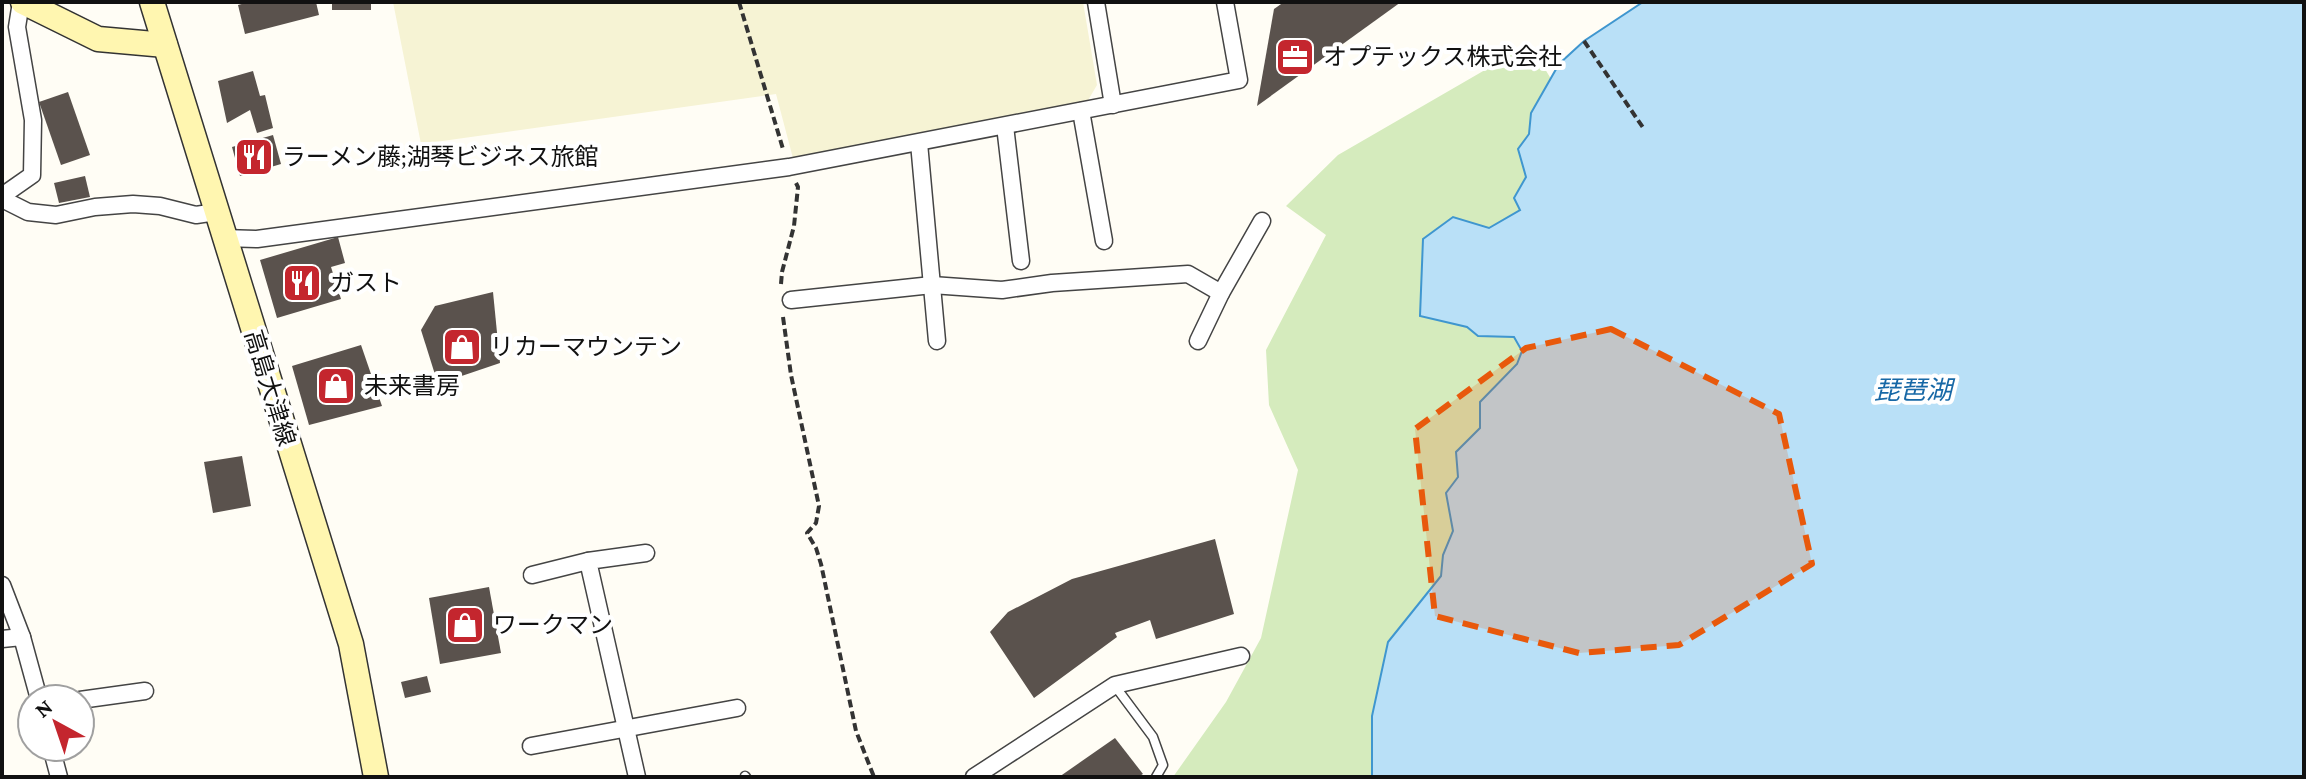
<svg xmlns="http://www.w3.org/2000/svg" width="2306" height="779" font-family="'Crimson Pro','Noto Sans JP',serif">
  <rect width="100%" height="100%" fill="#fffdf5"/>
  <polygon fill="#f6f3d4" points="393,2 1083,2 1097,85 1087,102 794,162 776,94 421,144"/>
  <polygon fill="#d5ebbd" points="1530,44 1551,79 1531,113 1529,134 1518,149 1526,177 1514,198 1520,210 1490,228 1420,316 1467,327 1478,336 1514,337 1522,350 1517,364 1480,402 1480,428 1456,452 1458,477 1446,494 1453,531 1443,555 1441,576 1388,642 1372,716 1372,777 1173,777 1226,702 1261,638 1298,470 1269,405 1266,350 1326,235 1286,206 1338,155"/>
  <polygon fill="#b9e0f7" stroke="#3f96cf" stroke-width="2" points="1643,2 2304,2 2304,777 1372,777 1372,716 1388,642 1441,576 1443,555 1453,531 1446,493 1458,477 1456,452 1480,428 1480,402 1517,364 1522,351 1514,337 1478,336 1467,327 1420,316 1423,239 1453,217 1489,228 1520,210 1514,198 1526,177 1518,149 1529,134 1531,113 1559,64 1584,41"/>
  <g fill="#5a524d">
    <polygon points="249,2 316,2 319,15 245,34 238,5"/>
    <rect x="332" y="2" width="39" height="8"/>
    <polygon points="1284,2 1401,2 1257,106 1274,9"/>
    <polygon points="253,71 260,96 265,95 273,128 257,133 250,110 227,123 218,81"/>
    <polygon points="68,92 90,155 61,165 39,102"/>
    <polygon points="273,135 281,164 240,176 232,147"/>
    <polygon points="85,176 90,197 59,203 54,183"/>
    <polygon points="338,237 345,263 331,267 341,299 277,318 260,260"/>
    <polygon points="493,292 500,363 438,384 421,330 435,306"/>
    <polygon points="361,345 382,406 309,425 292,366"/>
    <polygon points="242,456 251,506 213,513 204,462"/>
    <polygon points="1215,539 1234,614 1156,639 1150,620 1115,633 1117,637 1034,698 990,632 1008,612 1072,579"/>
    <polygon points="489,587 501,653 440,664 429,598"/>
    <polygon points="427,676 431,692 405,698 401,682"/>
    <polygon points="1115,738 1143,774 1138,777 1059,777"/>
  </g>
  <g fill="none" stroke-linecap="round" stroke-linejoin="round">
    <defs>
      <g id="service">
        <polyline points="1115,686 1153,737 1163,765 1156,777"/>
        <polyline points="745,776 746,777"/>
      </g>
      <g id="minor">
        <polyline points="1096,2 1113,105"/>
        <polyline points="1081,111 1104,241"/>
        <polyline points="1005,126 1021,261"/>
        <polyline points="919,143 937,341"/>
        <polyline points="2,196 32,175 33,120 17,27 21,2"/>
        <polyline points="2,199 28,212 56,215 95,207 133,204 160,206 196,215 216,212"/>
        <polyline points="223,238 257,239 789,167 1239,80 1225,2"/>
        <polyline points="791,300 932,285 1002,290 1052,283 1188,274 1221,293 1262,221"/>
        <polyline points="1198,341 1221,293"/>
        <polyline points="532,575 588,561"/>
        <polyline points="2,585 22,637 39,699"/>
        <polyline points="2,639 22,637"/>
        <polyline points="80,700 145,691"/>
        <polyline points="531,746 737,708"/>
        <polyline points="51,747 59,777"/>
        <polyline points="637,777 588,561 646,553"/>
        <polyline points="974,777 1115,685 1241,656"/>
      </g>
      <g id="secondary">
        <polyline points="23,2 98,39 165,45"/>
        <polyline points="152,2 351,644 376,777"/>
      </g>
    </defs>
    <use href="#service" stroke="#444" stroke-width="11"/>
    <use href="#minor" stroke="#444" stroke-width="19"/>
    <use href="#secondary" stroke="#333" stroke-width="27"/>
    <g stroke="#333" stroke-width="4" stroke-dasharray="8 4" stroke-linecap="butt">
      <polyline points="739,2 783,149"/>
      <polyline points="1584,41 1644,129"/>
      <polyline points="781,284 782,272 794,226 798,187 796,183"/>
      <polyline points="783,317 791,375 819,506 816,523 807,533 816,548 821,564 856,731 874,777"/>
    </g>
    <use href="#service" stroke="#fff" stroke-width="8"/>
    <use href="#minor" stroke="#fff" stroke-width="16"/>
    <use href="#secondary" stroke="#fff6b0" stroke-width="24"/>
  </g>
  <path fill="#e8590c" fill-opacity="0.2" stroke="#e8590c" stroke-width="6" stroke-dasharray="16 10" stroke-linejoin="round" d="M1611 329 1779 414 1812 564 1679 645 1579 653 1435 616 1415 429 1526 348Z"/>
  <defs>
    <symbol id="office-square" viewBox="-11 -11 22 22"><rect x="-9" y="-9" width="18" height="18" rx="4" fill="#c4262e" stroke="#fff"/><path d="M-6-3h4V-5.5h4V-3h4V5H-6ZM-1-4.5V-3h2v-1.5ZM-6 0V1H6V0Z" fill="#fff"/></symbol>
    <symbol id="restaurant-square" viewBox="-11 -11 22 22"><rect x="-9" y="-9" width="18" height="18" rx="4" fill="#c4262e" stroke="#fff"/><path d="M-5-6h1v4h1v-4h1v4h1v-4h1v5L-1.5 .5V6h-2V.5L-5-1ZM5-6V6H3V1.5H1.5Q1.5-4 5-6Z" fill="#fff"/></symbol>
    <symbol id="shop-square" viewBox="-11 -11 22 22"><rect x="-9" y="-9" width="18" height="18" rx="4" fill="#c4262e" stroke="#fff"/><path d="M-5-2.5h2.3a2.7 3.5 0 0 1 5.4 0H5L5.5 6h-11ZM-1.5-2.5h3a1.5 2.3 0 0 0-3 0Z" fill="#fff"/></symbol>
  </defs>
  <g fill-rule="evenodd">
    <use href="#office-square" x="1273" y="35" width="44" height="44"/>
    <use href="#restaurant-square" x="232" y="135" width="44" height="44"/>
    <use href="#restaurant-square" x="280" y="261" width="44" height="44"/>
    <use href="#shop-square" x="440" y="325" width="44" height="44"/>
    <use href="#shop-square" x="314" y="364" width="44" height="44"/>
    <use href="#shop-square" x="443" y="603" width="44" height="44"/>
  </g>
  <g text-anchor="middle" stroke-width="8" stroke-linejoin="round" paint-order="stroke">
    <g font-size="24" fill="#111" stroke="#fff" text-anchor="start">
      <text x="1323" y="65">オプテックス株式会社</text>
      <text x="282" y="165">ラーメン藤;湖琴ビジネス旅館</text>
      <text x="330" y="291">ガスト</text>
      <text x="490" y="355">リカーマウンテン</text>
      <text x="364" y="394">未来書房</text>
      <text x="493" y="633">ワークマン</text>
    </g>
    <g font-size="24" fill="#111" stroke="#fff">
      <text transform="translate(270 388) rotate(73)" y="8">高島大津線</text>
    </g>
    <g font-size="26" font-style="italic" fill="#1768a6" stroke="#fff">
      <text x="1913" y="399">琵琶湖</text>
    </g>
  </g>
  <rect width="2306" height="779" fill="none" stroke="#111111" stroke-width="8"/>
  <g transform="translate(56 723) rotate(320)"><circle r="38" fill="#ffffff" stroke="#a0a0a0" stroke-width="2"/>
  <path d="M0-6L14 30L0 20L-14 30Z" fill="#c4262e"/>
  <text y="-12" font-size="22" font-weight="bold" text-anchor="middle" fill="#111111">N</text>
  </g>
</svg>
